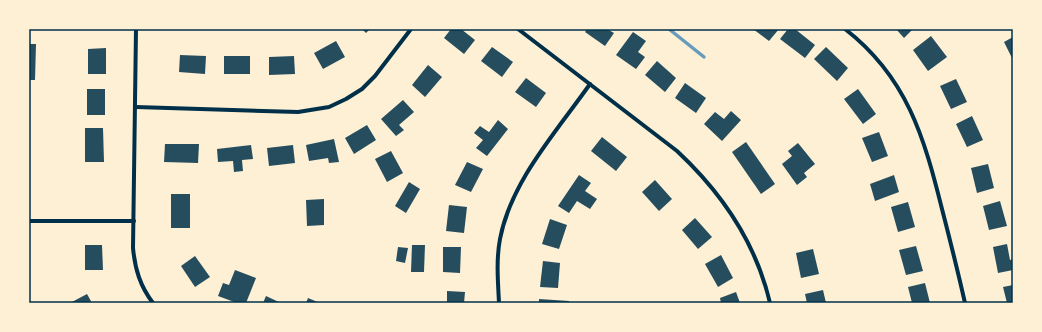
<svg xmlns="http://www.w3.org/2000/svg" width="1042" height="332" font-family="'Nunito Sans',sans-serif">
  <rect width="100%" height="100%" fill="#fdf0d5"/>
  <g fill="none" stroke-linecap="round" stroke-linejoin="round">
    <polyline stroke="#669bbc" stroke-width="3.5" points="669,29 704,57"/>
  </g>
  <g fill="#264d5e">
    <polygon points="362,29 370,29 366,33"/>
    <polygon points="451,29 461,29 475,40 464,54 444,38"/>
    <polygon points="587,29 607,29 614,33 605,46 585,32"/>
    <polygon points="753,29 779,29 769,41"/>
    <polygon points="788,29 795,29 815,45 805,58 780,39"/>
    <polygon points="896,29 913,29 904,38"/>
    <polygon points="633,32 646,41 638,52 645,57 636,69 616,55"/>
    <polygon points="931,36 947,57 928,71 913,50"/>
    <polygon points="1013,37 1013,60 1004,42"/>
    <polygon points="336,41 345,57 323,69 314,53"/>
    <polygon points="29,44 36,44 35,80 29,80"/>
    <polygon points="492,47 513,62 502,77 481,61"/>
    <polygon points="826,47 848,68 837,81 814,59"/>
    <polygon points="106,48 106,74 88,74 88,49"/>
    <polygon points="180,55 206,56 205,74 179,72"/>
    <rect x="224" y="56" width="26" height="18"/>
    <polygon points="294,56 295,74 269,75 269,57"/>
    <polygon points="657,61 676,78 665,92 645,75"/>
    <polygon points="428,65 442,77 425,97 412,85"/>
    <polygon points="526,78 546,93 536,107 515,92"/>
    <polygon points="956,79 967,102 951,109 940,86"/>
    <polygon points="685,83 706,98 696,113 675,98"/>
    <rect x="87" y="89" width="18" height="26"/>
    <polygon points="858,89 876,114 863,124 844,99"/>
    <polygon points="403,100 414,112 399,125 404,130 396,136 381,119"/>
    <polygon points="731,111 741,120 722,141 704,124 715,112 724,119"/>
    <polygon points="972,116 983,140 967,147 956,124"/>
    <polygon points="498,120 508,129 487,156 476,148 483,140 474,133 480,126 489,132"/>
    <polygon points="367,125 376,140 354,154 345,138"/>
    <polygon points="85,128 103,128 104,162 85,162"/>
    <polygon points="879,132 888,156 872,162 862,138"/>
    <polygon points="602,137 627,157 616,171 591,151"/>
    <polygon points="334,139 339,162 329,163 328,158 309,161 306,145"/>
    <polygon points="746,142 775,184 761,194 732,152"/>
    <polygon points="798,143 815,164 804,173 807,177 797,185 782,164 792,156 788,151"/>
    <polygon points="165,144 199,144 198,163 164,162"/>
    <polygon points="251,145 253,159 242,160 243,171 234,172 233,161 218,162 217,149"/>
    <polygon points="293,145 295,163 269,166 267,148"/>
    <polygon points="391,151 403,173 387,182 375,159"/>
    <polygon points="467,162 483,169 471,192 455,185"/>
    <polygon points="988,164 994,188 977,193 971,168"/>
    <polygon points="579,175 591,183 585,191 597,199 590,209 577,201 569,213 558,206"/>
    <polygon points="894,175 899,192 875,201 870,184"/>
    <polygon points="655,180 672,199 659,211 642,192"/>
    <polygon points="409,182 420,189 406,213 395,206"/>
    <rect x="171" y="194" width="19" height="34"/>
    <polygon points="324,199 324,225 307,226 306,200"/>
    <polygon points="1000,201 1007,226 989,230 983,206"/>
    <polygon points="908,202 915,227 898,232 891,207"/>
    <polygon points="449,205 467,207 464,233 446,231"/>
    <polygon points="695,218 712,237 698,249 682,230"/>
    <polygon points="550,219 567,225 559,249 542,244"/>
    <polygon points="1007,244 1010,260 1013,259 1013,270 998,273 993,247"/>
    <polygon points="85,245 102,245 103,270 85,270"/>
    <polygon points="412,245 425,245 424,272 411,272"/>
    <polygon points="916,246 923,271 906,275 899,250"/>
    <polygon points="398,247 408,248 405,263 396,261"/>
    <polygon points="443,247 461,247 460,273 443,272"/>
    <polygon points="813,249 819,274 801,278 796,253"/>
    <polygon points="721,255 733,278 718,287 705,264"/>
    <polygon points="195,256 210,277 195,287 181,266"/>
    <polygon points="543,261 560,263 558,288 540,287"/>
    <polygon points="235,270 256,278 246,303 237,303 218,296 223,283 229,285"/>
    <polygon points="925,283 930,303 912,303 908,287"/>
    <polygon points="1013,285 1013,303 1007,303 1003,287"/>
    <polygon points="823,290 826,303 807,303 805,294"/>
    <polygon points="447,291 465,292 464,303 447,303"/>
    <polygon points="736,292 740,303 721,303 720,298"/>
    <polygon points="87,294 92,303 70,303"/>
    <polygon points="266,296 281,303 263,303"/>
    <polygon points="308,298 320,303 306,303"/>
    <polygon points="539,299 569,301 569,303 539,303"/>
  </g>
  <g fill="none" stroke-linecap="round" stroke-linejoin="round">
    <g stroke="#003049" stroke-width="4">
      <path d="M136 29 133 248C135 269 140 286 153 303"/>
      <path d="M518 29 677 151C721 192 756 243 770 303"/>
      <path d="M845 29C907 77 924 137 942 209 950 240 958 272 965 303"/>
      <polyline points="136,107 298,112 329,107 346,99 362,89 375,76 411,29"/>
      <polyline points="29,221 134,221"/>
      <path d="M499 303C498 282 496 260 500 239 511 181 557 131 590 84"/>
    </g>
  </g>
  <rect width="1042" height="332" fill="none" stroke="#fdf0d5" stroke-width="60"/>
  <rect x="30" y="30" width="982" height="272" fill="none" stroke="#003049" stroke-width="1.5"/>
</svg>
